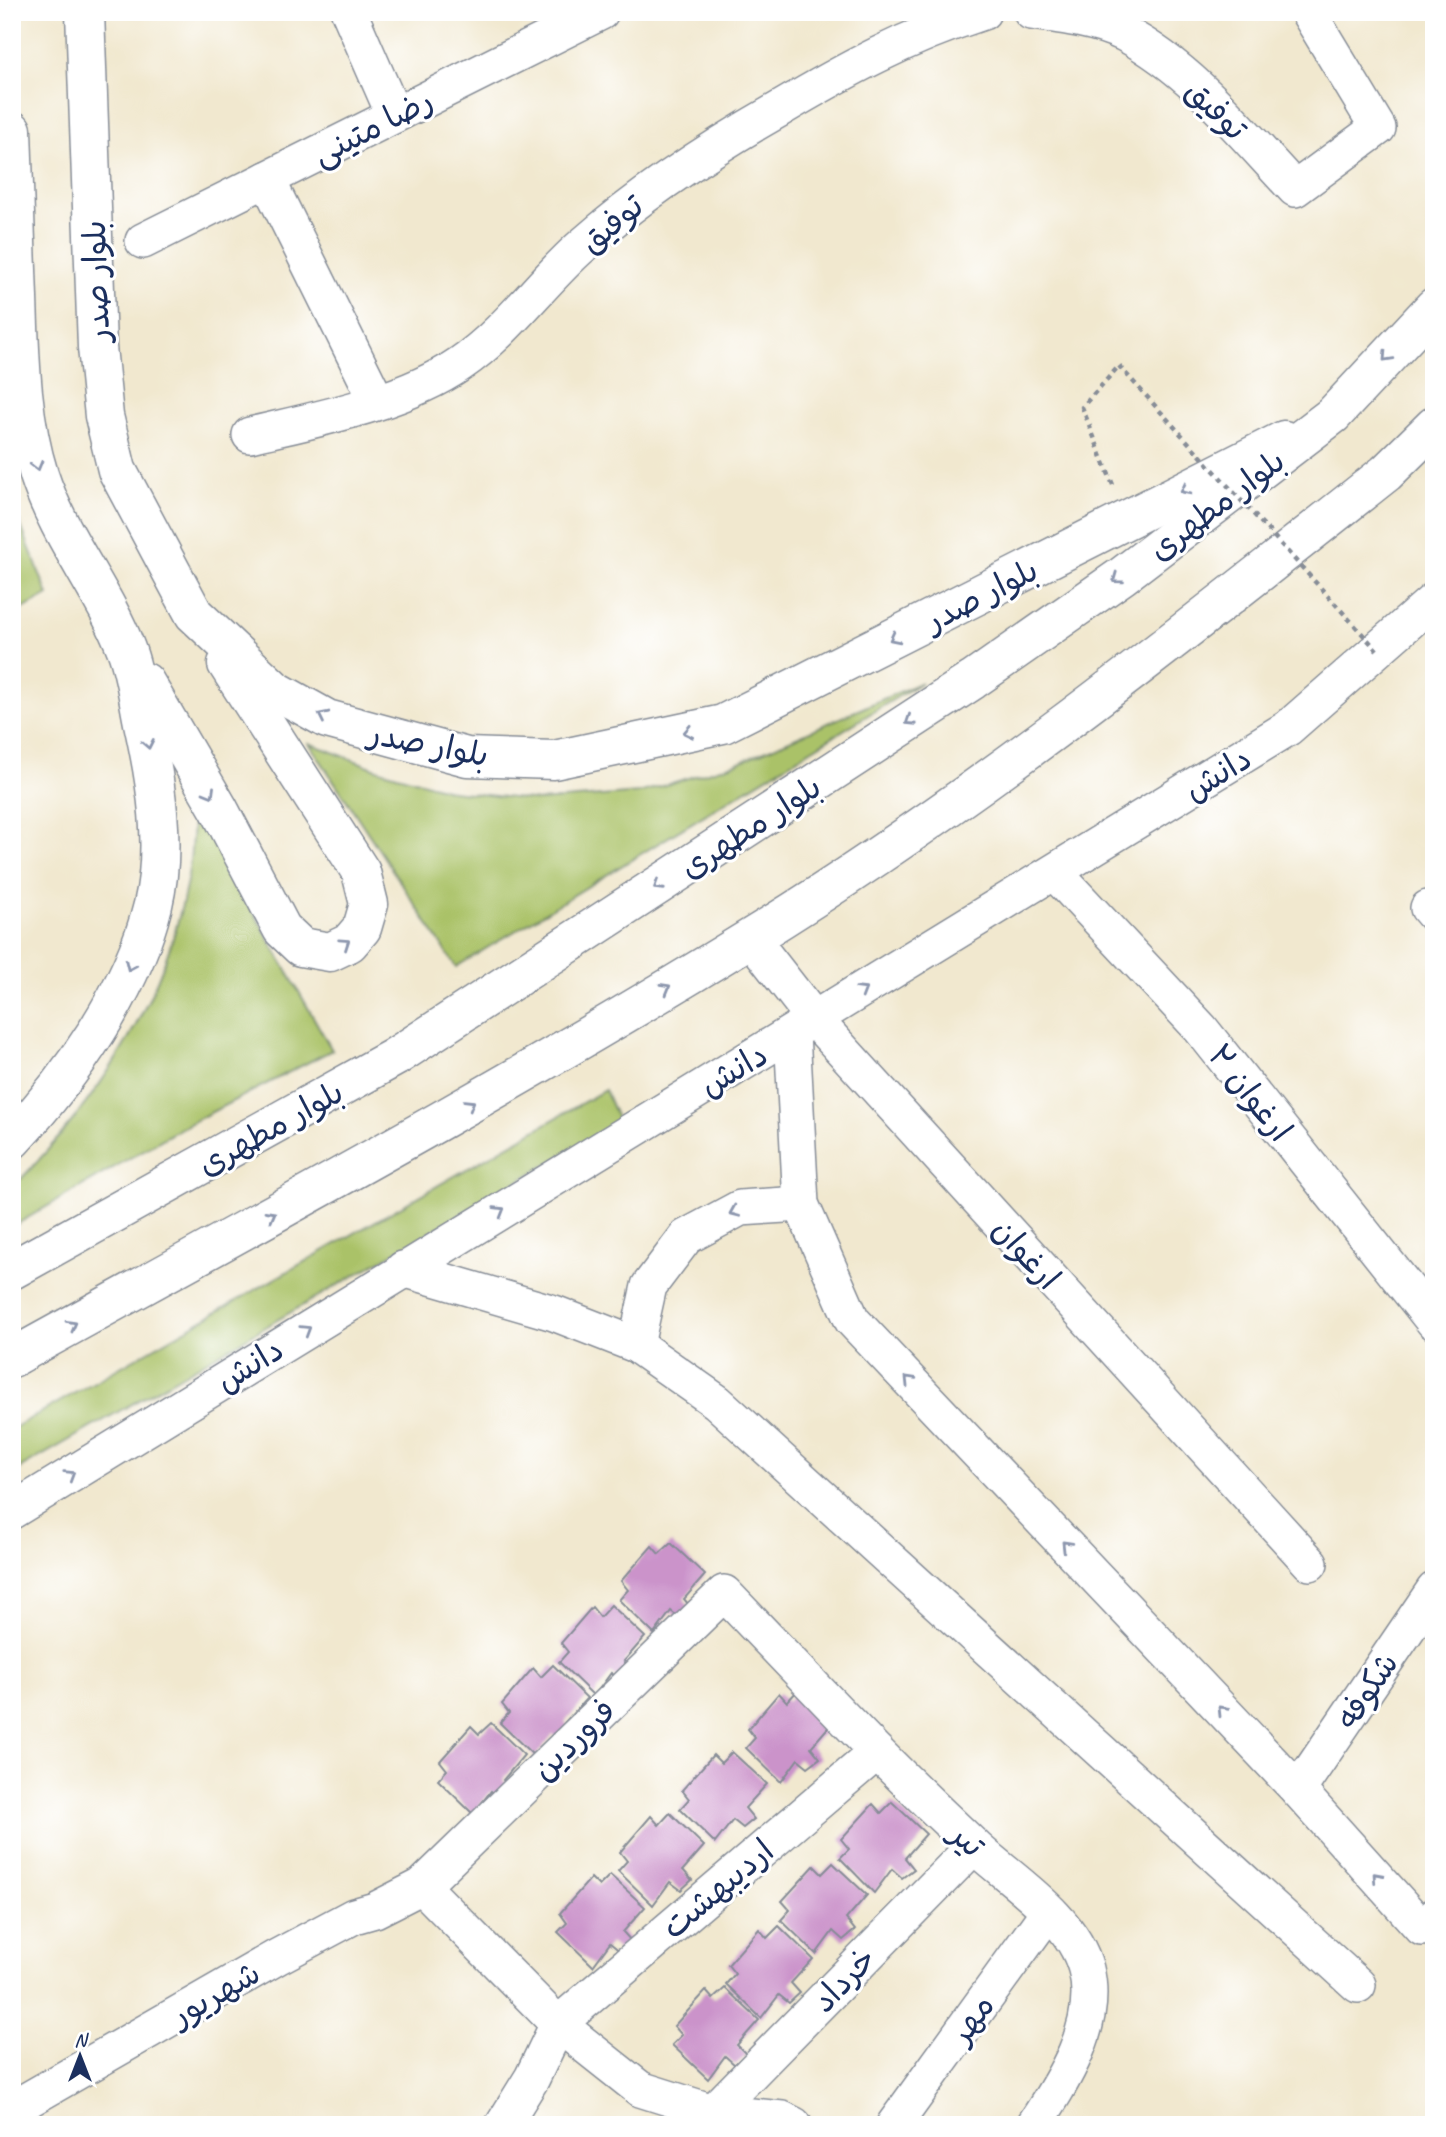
<svg xmlns="http://www.w3.org/2000/svg" width="1446" height="2137" font-family="Caveat,'Playpen Sans Arabic',sans-serif">
  <rect width="100%" height="100%" fill="#fff"/>
  <filter id="ink" filterUnits="userSpaceOnUse"><feTurbulence type="fractalNoise" baseFrequency=".0143" numOctaves="2"/><feDisplacementMap in="SourceGraphic" scale="14" xChannelSelector="R" yChannelSelector="G"/><feConvolveMatrix kernelMatrix="1 2 1 2 8 2 1 2 1" color-interpolation-filters="sRGB"/></filter>
  <filter id="wash" filterUnits="userSpaceOnUse"><feTurbulence type="fractalNoise" baseFrequency=".00686" numOctaves="4" result="noise"/><feDisplacementMap in="SourceGraphic" scale="28" xChannelSelector="R" yChannelSelector="G"/><feGaussianBlur stdDeviation="1.57" result="paint"/><feColorMatrix in="noise" values="0 0 0 0 0 0 0 0 0 0 0 0 0 0 0 0 0 1.4 0 .05"/><feComposite in="paint" operator="in"/></filter>
  <g filter="url(#wash)">
    <rect width="100%" height="100%" fill="#f1e8cf"/>
    <g fill="#aac267" stroke="#627862" stroke-width="2">
      <polygon points="12,503 48,595 12,615"/>
      <polygon points="922,682 456,967 309,743 377,769 452,791 539,801 639,793 737,763"/>
      <path d="M194 807 332 1050 183 1127 12 1227V1188C96 1104 166 1000 187 881 192 857 192 831 194 807Z"/>
      <polygon points="605,1090 619,1123 12,1473 12,1429"/>
    </g>
    <g id="blocks">
      <g fill="#cb93ca">
        <polygon points="671,1543 705,1575 684,1599 693,1610 682,1620 671,1611 654,1634 619,1600 628,1590 621,1581 652,1546 659,1554"/>
        <polygon points="611,1605 645,1637 624,1661 633,1672 622,1681 611,1673 594,1696 559,1662 568,1652 561,1643 592,1607 600,1617"/>
        <polygon points="553,1665 587,1698 565,1722 574,1733 563,1742 553,1734 535,1757 500,1723 509,1713 502,1704 533,1668 541,1677"/>
        <polygon points="798,1690 832,1723 811,1747 820,1758 808,1767 798,1759 781,1782 746,1748 755,1738 748,1729 779,1693 787,1702"/>
        <polygon points="491,1723 524,1755 503,1780 512,1790 501,1799 491,1791 473,1814 438,1780 447,1770 440,1761 471,1726 479,1734"/>
        <polygon points="732,1752 767,1784 745,1808 754,1819 743,1828 733,1820 715,1843 680,1809 689,1799 682,1790 713,1755 721,1763"/>
        <polygon points="892,1802 926,1834 905,1858 914,1869 902,1878 892,1869 874,1893 840,1858 849,1849 841,1839 873,1804 881,1813"/>
        <polygon points="670,1813 704,1846 683,1870 692,1880 681,1890 670,1882 653,1905 618,1871 627,1861 620,1852 651,1816 659,1825"/>
        <polygon points="833,1863 867,1895 846,1919 855,1930 843,1940 833,1931 816,1954 781,1920 790,1910 782,1901 814,1866 822,1874"/>
        <polygon points="610,1875 645,1907 623,1932 632,1942 621,1952 610,1943 593,1966 558,1932 567,1923 560,1913 591,1878 599,1886"/>
        <polygon points="779,1926 813,1959 791,1983 800,1993 789,2003 779,1995 761,2018 726,1984 735,1974 728,1965 759,1929 767,1938"/>
        <polygon points="725,1988 759,2020 737,2045 747,2055 735,2065 725,2056 708,2079 672,2045 682,2035 674,2026 706,1991 713,1999"/>
      </g>
    </g>
  </g>
  <g filter="url(#ink)">
    <use href="#blocks" fill-opacity="0" stroke="#868c96" stroke-width="2"/>
    <g fill="none" stroke-linecap="round" stroke-linejoin="round">
      <defs>
        <g id="minor">
          <polyline points="349,12 394,115"/>
          <path d="M1031 12C1063 16 1096 20 1125 34 1193 70 1243 134 1295 189L1378 128 1308 12"/>
          <polyline points="267,179 377,401"/>
          <polyline points="143,241 601,12"/>
          <path d="M250 435C317 419 403 403 460 364 507 332 540 283 582 246 642 193 708 150 778 110 847 69 906 37 983 12"/>
          <polyline points="1055,873 1201,1029 1434,1322"/>
          <polyline points="1428,908 1434,915"/>
          <polyline points="751,938 815,1020 1310,1563"/>
          <polyline points="792,1033 801,1204 852,1320 1298,1790 1422,1928 1434,1916"/>
          <polyline points="403,1269 554,1313 636,1345 717,1402 1358,1985"/>
          <polyline points="636,1345 649,1286 686,1237 740,1208 801,1204"/>
          <polyline points="12,1511 1288,728 1434,600"/>
          <polyline points="1298,1790 1434,1590"/>
          <polyline points="422,1886 558,2024 640,2089 713,2112 782,2119 794,2125"/>
          <path d="M12 2109 277 1957 354 1916 375 1910 422 1886 724 1593C775 1646 826 1700 878 1753 909 1784 941 1815 973 1845 1010 1880 1072 1916 1086 1969 1100 2024 1063 2081 1034 2125"/>
          <polyline points="713,2112 974,1846"/>
          <polyline points="503,2125 532,2078 558,2024 877,1752"/>
          <polyline points="894,2125 1048,1912"/>
        </g>
        <g id="secondary">
          <polyline points="85,12 97,347 104,416 117,470 194,614 275,690 327,719 467,757 554,760 723,724 1284,440"/>
          <path d="M12 130C14 186 16 242 18 298 20 357 21 418 39 475 59 537 103 589 126 649 135 672 138 699 143 723 156 781 167 847 153 905 132 991 71 1077 12 1140"/>
          <polyline points="145,682 219,809 282,929 301,947 330,952 349,943 362,928 369,904 361,872 227,664"/>
        </g>
        <g id="trunk">
          <polyline points="12,1270 395,1057 973,680 1122,576 1333,415 1434,307"/>
          <path d="M12 1358C260 1221 509 1087 749 939 974 801 1180 636 1386 473L1434 426"/>
        </g>
      </defs>
      <use href="#minor" stroke="#868c96" stroke-width="38"/>
      <use href="#secondary" stroke="#868c96" stroke-width="41"/>
      <use href="#trunk" stroke="#868c96" stroke-width="41"/>
      <polyline stroke="#868c96" stroke-width="4.5" stroke-dasharray="5 5" stroke-linecap="butt" points="1113,485 1082,407 1119,366"/>
      <use href="#minor" stroke="#fff" stroke-width="35"/>
      <use href="#secondary" stroke="#fff" stroke-width="38"/>
      <use href="#trunk" stroke="#fff" stroke-width="38"/>
      <polyline stroke="#868c96" stroke-width="4.5" stroke-dasharray="5 5" stroke-linecap="butt" points="1119,366 1377,650"/>
    </g>
    <defs><path id="oneway-chevron" d="M-2-3.5L2.5 0L-2 3.5" fill="none" stroke-width="1.6" stroke-linecap="round" stroke-linejoin="round" transform="scale(1.75)"/></defs>
    <g stroke="#8d97ae">
      <use href="#oneway-chevron" transform="translate(1387 357) rotate(133)"/>
      <use href="#oneway-chevron" transform="translate(37 466) rotate(75)"/>
      <use href="#oneway-chevron" transform="translate(1185 490) rotate(153)"/>
      <use href="#oneway-chevron" transform="translate(1117 579) rotate(144)"/>
      <use href="#oneway-chevron" transform="translate(894 638) rotate(153)"/>
      <use href="#oneway-chevron" transform="translate(323 716) rotate(-154)"/>
      <use href="#oneway-chevron" transform="translate(910 721) rotate(147)"/>
      <use href="#oneway-chevron" transform="translate(688 732) rotate(168)"/>
      <use href="#oneway-chevron" transform="translate(148 744) rotate(79)"/>
      <use href="#oneway-chevron" transform="translate(210 793) rotate(60)"/>
      <use href="#oneway-chevron" transform="translate(658 886) rotate(147)"/>
      <use href="#oneway-chevron" transform="translate(345 943) rotate(-34)"/>
      <use href="#oneway-chevron" transform="translate(130 966) rotate(114)"/>
      <use href="#oneway-chevron" transform="translate(666 988) rotate(-30)"/>
      <use href="#oneway-chevron" transform="translate(862 991) rotate(-31)"/>
      <use href="#oneway-chevron" transform="translate(470 1104) rotate(-31)"/>
      <use href="#oneway-chevron" transform="translate(500 1211) rotate(-31)"/>
      <use href="#oneway-chevron" transform="translate(734 1212) rotate(157)"/>
      <use href="#oneway-chevron" transform="translate(271 1215) rotate(-29)"/>
      <use href="#oneway-chevron" transform="translate(72 1325) rotate(-29)"/>
      <use href="#oneway-chevron" transform="translate(306 1330) rotate(-32)"/>
      <use href="#oneway-chevron" transform="translate(909 1380) rotate(-134)"/>
      <use href="#oneway-chevron" transform="translate(70 1475) rotate(-32)"/>
      <use href="#oneway-chevron" transform="translate(1066 1545) rotate(-134)"/>
      <use href="#oneway-chevron" transform="translate(1222 1710) rotate(-134)"/>
      <use href="#oneway-chevron" transform="translate(1377 1877) rotate(-132)"/>
    </g>
  </g>
  <g text-anchor="middle" stroke-width="6" stroke-linejoin="round" paint-order="stroke">
    <g font-size="33" fill="#1b2f5e" stroke="#fff">
      <text transform="translate(1217 109) rotate(44)" y="12">توفیق</text>
      <text transform="translate(372 126) rotate(-27)" y="12">رضا متینی</text>
      <text transform="translate(611 223) rotate(-40)" y="12">توفیق</text>
      <text transform="translate(95 281) rotate(-92)" y="12">بلوار صدر</text>
      <text transform="translate(1216 504) rotate(-37)" y="12">بلوار مطهری</text>
      <text transform="translate(981 594) rotate(-27)" y="12">بلوار صدر</text>
      <text transform="translate(429 743) rotate(11)" y="12">بلوار صدر</text>
      <text transform="translate(1217 773) rotate(-32)" y="12">دانش</text>
      <text transform="translate(750 826) rotate(-33)" y="12">بلوار مطهری</text>
      <text transform="translate(733 1069) rotate(-31)" y="12">دانش</text>
      <text transform="translate(1251 1092) rotate(52)" y="12">ارغوان ۲</text>
      <text transform="translate(270 1127) rotate(-29)" y="12">بلوار مطهری</text>
      <text transform="translate(1027 1253) rotate(48)" y="12">ارغوان</text>
      <text transform="translate(249 1364) rotate(-32)" y="12">دانش</text>
      <text transform="translate(1366 1690) rotate(-56)" y="12">شکوفه</text>
      <text transform="translate(573 1739) rotate(-44)" y="12">فروردین</text>
      <text transform="translate(968 1839) rotate(43)" y="12">تیر</text>
      <text transform="translate(717 1888) rotate(-40)" y="12">اردیبهشت</text>
      <text transform="translate(843 1979) rotate(-46)" y="12">خرداد</text>
      <text transform="translate(215 1993) rotate(-30)" y="12">شهریور</text>
      <text transform="translate(971 2018) rotate(-54)" y="12">مهر</text>
    </g>
  </g>
  <rect width="1446" height="2137" fill="none" stroke="#fff" stroke-width="42"/>
  <g transform="translate(80 2056)" stroke="#ffffff" stroke-width="5" paint-order="stroke">
  <path d="M0-5L12 26L0 18L-12 26Z" fill="#1b2f5e"/>
  <text y="-10" font-size="19" font-weight="bold" text-anchor="middle" fill="#1b2f5e">N</text>
  </g>
</svg>
